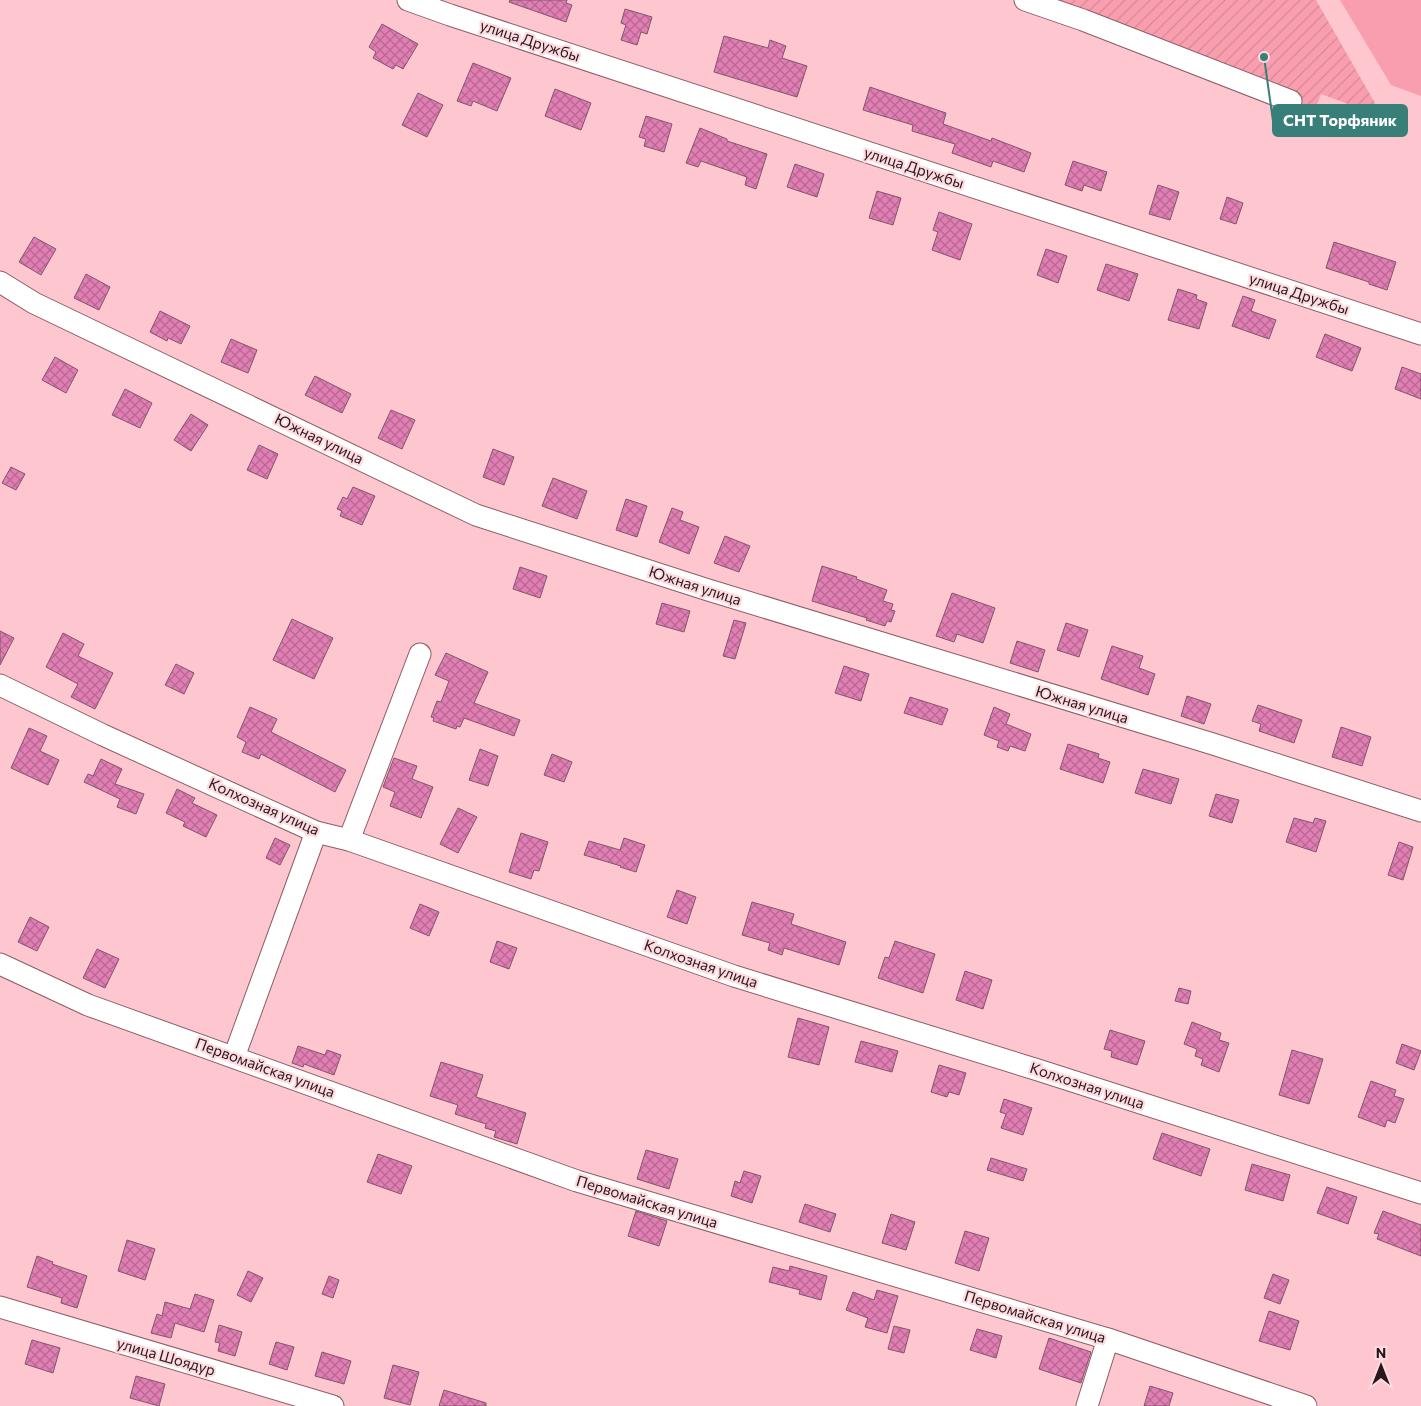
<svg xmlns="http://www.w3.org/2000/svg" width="1421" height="1406" font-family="Commissioner,sans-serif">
  <defs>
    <pattern id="garden-furrows" width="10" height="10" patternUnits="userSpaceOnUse" patternTransform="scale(1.25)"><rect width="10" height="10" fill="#f99eaf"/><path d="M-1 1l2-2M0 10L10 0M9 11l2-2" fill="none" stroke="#d68796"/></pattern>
    <pattern id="building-cross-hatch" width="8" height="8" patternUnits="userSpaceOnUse" patternTransform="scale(1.25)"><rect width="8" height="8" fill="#e17fb4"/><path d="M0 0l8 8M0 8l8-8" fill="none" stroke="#b76792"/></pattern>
  </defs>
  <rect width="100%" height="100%" fill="#fec7d0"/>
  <polygon fill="#f99eaf" points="1340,0 1421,0 1421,96 1391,85"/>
  <polygon fill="url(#garden-furrows)" points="1025,0 1316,0 1383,117 1321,94 1315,110 1083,20"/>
  <g fill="url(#building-cross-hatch)" stroke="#80566b">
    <polygon points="510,0 567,0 566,3 572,5 566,22 509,2"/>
    <polygon points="625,9 652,17 647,34 641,32 637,45 621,40 626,25 621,23"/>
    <polygon points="382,24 418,44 403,69 396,65 393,69 373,58 376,52 369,47"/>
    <polygon points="724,36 768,48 770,40 786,46 782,58 807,66 797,97 714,72"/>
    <polygon points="473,63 511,78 497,111 473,101 471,106 457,101"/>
    <polygon points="870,87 946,113 943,124 991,141 992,138 1031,153 1024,172 993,161 991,167 952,153 955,144 912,131 913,125 863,110"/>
    <polygon points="555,89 591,103 581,130 545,116"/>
    <polygon points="418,93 443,105 427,137 402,125"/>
    <polygon points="646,116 672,124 664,152 644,146 646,139 639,137"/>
    <polygon points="700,128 727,139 727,141 767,154 756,189 745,185 747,177 701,161 698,167 686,163"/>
    <polygon points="1073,161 1107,172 1101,191 1084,185 1082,191 1065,185"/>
    <polygon points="795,164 824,174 817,197 787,187"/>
    <polygon points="1158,185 1179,192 1170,220 1149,214"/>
    <polygon points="877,191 901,198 893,225 869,218"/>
    <polygon points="1227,197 1243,203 1236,224 1220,219"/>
    <polygon points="939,212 972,224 960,260 932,250 938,232 933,230"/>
    <polygon points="34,237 56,249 41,275 19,262"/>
    <polygon points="1334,242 1396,262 1387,290 1369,284 1369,282 1326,268"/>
    <polygon points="1046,249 1067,256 1058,283 1037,275"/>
    <polygon points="1106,264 1138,274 1129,301 1097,290"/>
    <polygon points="86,274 110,287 99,310 74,298"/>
    <polygon points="1178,289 1197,295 1196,299 1207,303 1199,329 1168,320"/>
    <polygon points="1243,296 1255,300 1251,311 1276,320 1269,339 1232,326"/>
    <polygon points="160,311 190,326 181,344 168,338 167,341 150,332"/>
    <polygon points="1325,334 1361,348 1352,371 1316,357"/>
    <polygon points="231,339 257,350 248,373 221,362"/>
    <polygon points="55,357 78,370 66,393 42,380"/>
    <polygon points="1402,367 1421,374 1421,399 1395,389"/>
    <polygon points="315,376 351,394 342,413 305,395"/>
    <polygon points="125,389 152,403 140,428 112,415"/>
    <polygon points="391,410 415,420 402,449 378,438"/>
    <polygon points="191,414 208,425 191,451 174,440"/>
    <polygon points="259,445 278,454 267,479 247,470"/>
    <polygon points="493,449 514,457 504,485 483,477"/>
    <polygon points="11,467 25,474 16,490 2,483"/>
    <polygon points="553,478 587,491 577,519 542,506"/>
    <polygon points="353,487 375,496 362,525 340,516 342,511 337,509 343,497 347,499"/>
    <polygon points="626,499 647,506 637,537 616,530"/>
    <polygon points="672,508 683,512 680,520 699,527 689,554 659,542"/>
    <polygon points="725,536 750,546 739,572 714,563"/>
    <polygon points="822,566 857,577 856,579 887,590 883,601 893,604 891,610 895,611 891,622 887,621 885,626 866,620 867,618 812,601"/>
    <polygon points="520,567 547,576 540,598 513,589"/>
    <polygon points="952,593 995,608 983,643 957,634 954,642 936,636"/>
    <polygon points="662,603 690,611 684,632 656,624"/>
    <polygon points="292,619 333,638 314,679 273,660"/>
    <polygon points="734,620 746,623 735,659 723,656"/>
    <polygon points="1066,623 1088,630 1079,657 1057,650"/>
    <polygon points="0,631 14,638 0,665"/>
    <polygon points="63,633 84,644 78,656 113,673 95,709 71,697 78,684 46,667"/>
    <polygon points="1017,641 1045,650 1038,672 1010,663"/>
    <polygon points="1112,646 1143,656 1139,668 1155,674 1148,695 1101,679"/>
    <polygon points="446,653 488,672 474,703 520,720 514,736 464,718 460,727 457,726 456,729 433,721 434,718 431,717 437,701 441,702 449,681 435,675"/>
    <polygon points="176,664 194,673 184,694 165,685"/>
    <polygon points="844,666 869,674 861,701 835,693"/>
    <polygon points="1187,696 1211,704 1204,724 1181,716"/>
    <polygon points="910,697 948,709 942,725 904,713"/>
    <polygon points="1258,705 1302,720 1294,743 1259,731 1261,724 1252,721"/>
    <polygon points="250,707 277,719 271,732 346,770 335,792 261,754 259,759 242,752 246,742 237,737"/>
    <polygon points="994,707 1010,714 1006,724 1031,734 1025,751 1010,746 1008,751 997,747 999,741 984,735"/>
    <polygon points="1341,727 1371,737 1362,766 1332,757"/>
    <polygon points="29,728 47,736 40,751 59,760 48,785 11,768"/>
    <polygon points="1068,744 1099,754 1098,758 1110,762 1103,783 1060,769"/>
    <polygon points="480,749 498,756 488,786 469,780"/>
    <polygon points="552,754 572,762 564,782 544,775"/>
    <polygon points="394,758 417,766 412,779 433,787 421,818 390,806 395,792 383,787"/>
    <polygon points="101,759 122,769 115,784 144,794 136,814 117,807 120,799 84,782 88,774 93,776"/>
    <polygon points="1143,769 1179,779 1171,804 1135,793"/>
    <polygon points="177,789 195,798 192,803 217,815 206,837 183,826 185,822 166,813"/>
    <polygon points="1216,794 1239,800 1232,823 1209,816"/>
    <polygon points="458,808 477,817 458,853 440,844"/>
    <polygon points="1294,818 1313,823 1315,818 1326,821 1316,852 1286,842"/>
    <polygon points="521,833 548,842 539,871 534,870 531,879 509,872"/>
    <polygon points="275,838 290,845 280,865 266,858"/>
    <polygon points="624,838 645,845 636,872 620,867 621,866 584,855 589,841 620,850"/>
    <polygon points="1399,842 1413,847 1403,880 1388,875"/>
    <polygon points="677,890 696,897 687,924 667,917"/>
    <polygon points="752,902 794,914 791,924 846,942 839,965 784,948 782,955 768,950 770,943 742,935"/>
    <polygon points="420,904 439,912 429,936 410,928"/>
    <polygon points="30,917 49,927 37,951 18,942"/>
    <polygon points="497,941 517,948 509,969 490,962"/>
    <polygon points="895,941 935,954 923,993 878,978 885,957 889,958"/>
    <polygon points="97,949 119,959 105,988 83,978"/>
    <polygon points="965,971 992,980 983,1009 956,1000"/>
    <polygon points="1179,988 1191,991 1188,1004 1175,1001"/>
    <polygon points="798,1018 829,1027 819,1065 788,1057"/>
    <polygon points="1192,1022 1221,1033 1219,1040 1229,1043 1219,1072 1201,1065 1203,1059 1195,1056 1197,1049 1184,1044"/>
    <polygon points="1110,1030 1145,1041 1137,1065 1111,1057 1112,1051 1104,1049"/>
    <polygon points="861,1041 898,1051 892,1072 855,1062"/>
    <polygon points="1402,1044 1421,1051 1414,1070 1396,1063"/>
    <polygon points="298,1046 325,1055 327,1050 341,1055 334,1075 304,1064 303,1067 292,1063"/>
    <polygon points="1292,1050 1323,1059 1309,1104 1279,1095"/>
    <polygon points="441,1062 483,1075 476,1097 526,1113 517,1144 494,1137 496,1131 485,1128 486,1124 455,1114 458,1105 430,1096"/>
    <polygon points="939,1065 966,1073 959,1095 949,1092 947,1097 931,1092"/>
    <polygon points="1371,1081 1396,1090 1394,1096 1404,1099 1395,1123 1387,1120 1385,1127 1358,1117"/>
    <polygon points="1004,1099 1032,1108 1023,1135 1001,1128 1006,1114 1000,1112"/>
    <polygon points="1162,1133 1210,1149 1201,1176 1153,1159"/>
    <polygon points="646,1150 678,1159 669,1189 637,1179"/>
    <polygon points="378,1154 412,1166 401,1194 367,1182"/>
    <polygon points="991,1158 1027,1169 1023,1181 987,1170"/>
    <polygon points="1252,1164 1290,1175 1283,1201 1245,1190"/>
    <polygon points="744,1171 761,1176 752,1203 731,1196 735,1181 740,1183"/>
    <polygon points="1327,1187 1357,1197 1348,1224 1317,1213"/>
    <polygon points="805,1204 836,1214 830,1232 799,1222"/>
    <polygon points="636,1211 667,1221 659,1246 628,1236"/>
    <polygon points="1383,1211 1421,1225 1421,1256 1377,1239 1379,1234 1374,1233"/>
    <polygon points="891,1214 915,1222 906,1250 882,1243"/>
    <polygon points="965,1231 989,1238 979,1271 955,1263"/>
    <polygon points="127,1240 155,1249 145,1280 118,1271"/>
    <polygon points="37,1256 53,1262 52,1264 87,1276 77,1308 61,1303 62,1298 27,1287"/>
    <polygon points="790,1266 827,1276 821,1300 799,1294 800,1290 769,1282 773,1267 789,1271"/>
    <polygon points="248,1271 263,1278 251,1302 237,1295"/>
    <polygon points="1273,1274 1289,1280 1280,1304 1264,1298"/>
    <polygon points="329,1276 339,1280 333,1298 322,1294"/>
    <polygon points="877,1290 898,1296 887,1333 865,1327 868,1318 846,1310 853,1292 874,1300"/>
    <polygon points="195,1294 214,1300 204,1332 175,1323 171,1338 151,1333 157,1314 162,1316 165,1302 190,1309"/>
    <polygon points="1269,1311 1299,1321 1290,1350 1259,1341"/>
    <polygon points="219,1325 242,1332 235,1356 218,1351 220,1343 215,1342"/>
    <polygon points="894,1326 910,1330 904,1353 888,1349"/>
    <polygon points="977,1329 1002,1336 996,1358 970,1350"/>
    <polygon points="1049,1338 1091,1352 1081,1383 1039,1369"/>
    <polygon points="32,1340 60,1348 53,1373 25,1364"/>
    <polygon points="276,1342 294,1347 287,1370 269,1364"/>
    <polygon points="322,1352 351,1361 344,1384 315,1376"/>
    <polygon points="393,1365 419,1372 410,1405 384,1398"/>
    <polygon points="136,1376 165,1384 159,1406 130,1398"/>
    <polygon points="1150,1386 1173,1393 1169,1406 1144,1406"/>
    <polygon points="444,1390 486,1403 486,1406 439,1406"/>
  </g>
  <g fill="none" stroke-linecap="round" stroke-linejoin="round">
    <defs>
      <g id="minor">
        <polyline points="408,0 450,15 1421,334"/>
        <polyline points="1025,0 1083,20 1291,101"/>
        <polyline points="0,282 34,303 476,515 705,589 1213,744 1421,811"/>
        <polyline points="0,685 103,735 316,832 349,840 734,976 1038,1070 1421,1193"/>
        <polyline points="349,840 420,654"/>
        <polyline points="0,964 88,1005 577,1181 1108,1339 1306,1406"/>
        <polyline points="234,1057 316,832"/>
        <polyline points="0,1307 333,1406"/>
        <polyline points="1087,1406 1108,1339"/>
      </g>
    </defs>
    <use href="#minor" stroke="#8c5d66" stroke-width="23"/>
    <use href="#minor" stroke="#fff" stroke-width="21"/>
  </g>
  <g text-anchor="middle" stroke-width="4.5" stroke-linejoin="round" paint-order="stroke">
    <g font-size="15" fill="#2a171b" stroke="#fddbe0">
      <text transform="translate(530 41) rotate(18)" y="5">улица Дружбы</text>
      <text transform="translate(914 168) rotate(18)" y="5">улица Дружбы</text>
      <text transform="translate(1299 294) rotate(18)" y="5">улица Дружбы</text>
      <text transform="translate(319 439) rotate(26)" y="5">Южная улица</text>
      <text transform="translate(695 586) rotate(18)" y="5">Южная улица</text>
      <text transform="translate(1082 705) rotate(17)" y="5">Южная улица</text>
      <text transform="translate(264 807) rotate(24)" y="5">Колхозная улица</text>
      <text transform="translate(701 964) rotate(19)" y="5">Колхозная улица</text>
      <text transform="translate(265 1068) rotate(20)" y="5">Первомайская улица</text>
      <text transform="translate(1087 1086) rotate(18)" y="5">Колхозная улица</text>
      <text transform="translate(647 1202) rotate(17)" y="5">Первомайская улица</text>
      <text transform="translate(1035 1317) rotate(17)" y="5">Первомайская улица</text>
      <text transform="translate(166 1357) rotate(16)" y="5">улица Шоядур</text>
    </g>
  </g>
  <path fill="none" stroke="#387f79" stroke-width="2" d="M1264 57L1273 121"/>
  <circle fill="#387f79" stroke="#fddbe0" stroke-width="2" cx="1264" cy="57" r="5"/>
  <rect fill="#387f79" stroke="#387f79" stroke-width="2" x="1273" y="105" width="134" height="31" rx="5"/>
  <g font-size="16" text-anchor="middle" font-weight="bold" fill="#fff">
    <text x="1340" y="126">СНТ Торфяник</text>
  </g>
  <g transform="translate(1381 1366)" stroke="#fddbe0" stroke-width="4" paint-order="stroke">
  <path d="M0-4L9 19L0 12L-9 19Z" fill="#2a171b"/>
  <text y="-8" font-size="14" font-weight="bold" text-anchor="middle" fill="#2a171b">N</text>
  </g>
</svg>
